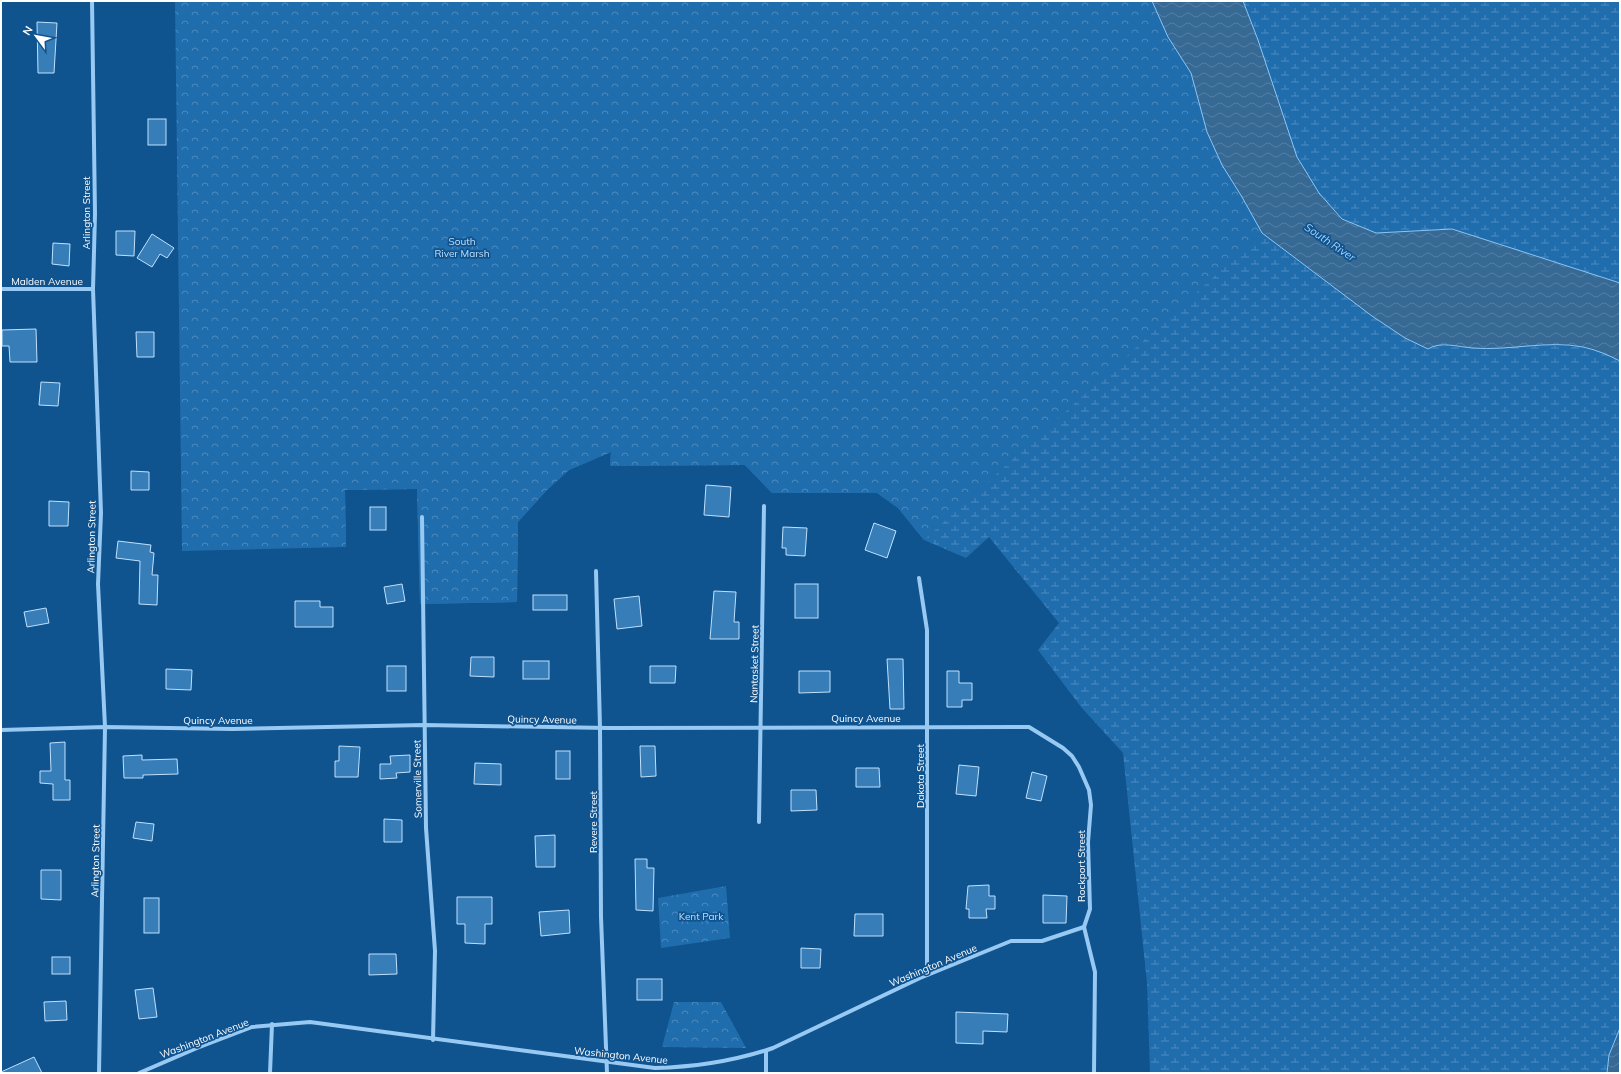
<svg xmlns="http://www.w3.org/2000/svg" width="1621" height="1074" font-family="Mulish,sans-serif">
  <defs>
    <pattern id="wetland-marsh" width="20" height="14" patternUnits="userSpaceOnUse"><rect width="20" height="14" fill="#206dae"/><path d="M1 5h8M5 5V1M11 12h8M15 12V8" fill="none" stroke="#4d8abe"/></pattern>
    <pattern id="park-crowns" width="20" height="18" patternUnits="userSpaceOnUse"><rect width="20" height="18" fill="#206dae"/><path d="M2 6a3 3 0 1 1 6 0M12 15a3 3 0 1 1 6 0" fill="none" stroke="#4d8abe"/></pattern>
    <pattern id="water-waves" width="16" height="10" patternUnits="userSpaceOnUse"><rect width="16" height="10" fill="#376995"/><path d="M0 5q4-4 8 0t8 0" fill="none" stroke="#5580a5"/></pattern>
  </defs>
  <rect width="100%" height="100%" fill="#0f538f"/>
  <g fill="url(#wetland-marsh)">
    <polygon points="1152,1 1168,37 1299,261 1331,284 1372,316 1405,338 1435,345 1474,348 1552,345 1581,347 1602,352 1620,361 1620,1028 1609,1055 1607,1073 1150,1073 1147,983 1123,753 1081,707 1038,650 1059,623 989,537 966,558 924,540 898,508 877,493 772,493 745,465 610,466 611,452 569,470 546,491 518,522 517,602 420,604 417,489 345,490 346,547 213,213"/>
    <polygon points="1243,1 1620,1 1620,283 1452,229 1375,233 1342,219 1319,193 1297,157 1258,40"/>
  </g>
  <g fill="url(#park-crowns)">
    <polygon points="175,1 1152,1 1168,37 1191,73 1207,132 1222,165 1242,197 1262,233 924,540 898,508 877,493 772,493 745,465 610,466 611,452 569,470 546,491 518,522 517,602 420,604 417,489 345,490 346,547 182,551"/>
    <polygon points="726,886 730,938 661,948 658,898"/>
    <polygon points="674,1002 721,1002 746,1048 662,1047"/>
  </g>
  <g fill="url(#water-waves)" stroke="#89c6f7">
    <path d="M1152 1H1243L1258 40 1297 157 1319 193 1342 219 1376 233 1452 229 1620 283V361C1608 355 1597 350 1583 347 1547 340 1509 351 1473 348 1458 347 1440 341 1428 349L1405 338 1372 316 1262 233 1242 197 1222 165 1207 132 1191 73 1168 37Z"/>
    <polygon points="1620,1028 1620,1073 1607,1073 1609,1055"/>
  </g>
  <g fill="#377db8" stroke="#bfe1fe">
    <polygon points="37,22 57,23 54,73 38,73"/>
    <rect x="148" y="119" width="18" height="26"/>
    <polygon points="116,231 135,231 134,256 116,255"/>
    <polygon points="152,234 174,248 167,258 160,254 152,267 137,258"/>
    <polygon points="53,243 70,244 69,266 52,264"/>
    <polygon points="36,329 37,362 10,362 9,346 2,346 2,330"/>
    <polygon points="136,332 154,332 154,357 137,357"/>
    <polygon points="41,382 60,383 58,406 39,405"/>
    <polygon points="131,471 149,472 149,490 131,490"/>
    <polygon points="706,485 731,487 729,517 704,515"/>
    <polygon points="49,501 69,502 68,526 49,526"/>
    <rect x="370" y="507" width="16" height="23"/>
    <polygon points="874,523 896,531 887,558 865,550"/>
    <polygon points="783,527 807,528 805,556 786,555 786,548 782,548"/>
    <polygon points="118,541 151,545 150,552 154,553 152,575 158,575 157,605 139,604 140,561 116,558"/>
    <polygon points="402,584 405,601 387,604 384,587"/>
    <rect x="795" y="584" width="23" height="34"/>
    <polygon points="714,591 736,592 734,622 739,622 739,639 710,639"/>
    <rect x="533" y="595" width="34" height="15"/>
    <polygon points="639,596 642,626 617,629 614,599"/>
    <polygon points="295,601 320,601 320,607 333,607 333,627 295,627"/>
    <polygon points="46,608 49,623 27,627 24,612"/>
    <polygon points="471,657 494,657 494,677 470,676"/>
    <polygon points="887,659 903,659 904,709 890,709"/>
    <rect x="523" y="661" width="26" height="18"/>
    <rect x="387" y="666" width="19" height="25"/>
    <polygon points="650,666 676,666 675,683 650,683"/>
    <polygon points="166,669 192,670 191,690 166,689"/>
    <polygon points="799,671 830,671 830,692 799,693"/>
    <polygon points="947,671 959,671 959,683 972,683 972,700 962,700 962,707 947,707"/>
    <polygon points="65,742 65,780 70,780 70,800 53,800 53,784 40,783 40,771 51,771 50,743"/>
    <polygon points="339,746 360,747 358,777 335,777 335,761 339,761"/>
    <polygon points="640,746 655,746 656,776 641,777"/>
    <rect x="556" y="751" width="14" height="28"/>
    <polygon points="142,755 142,760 177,759 178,774 143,775 143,778 124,778 123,756"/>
    <polygon points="410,755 410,772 396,773 397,778 380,779 380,764 391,764 390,756"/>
    <polygon points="475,763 501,764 501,785 474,784"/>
    <polygon points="959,765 979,767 976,796 956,794"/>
    <polygon points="856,768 879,768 880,787 856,787"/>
    <polygon points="1032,772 1047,776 1041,801 1026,798"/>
    <polygon points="791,790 816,790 817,810 791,811"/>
    <polygon points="384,819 402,820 402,842 384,842"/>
    <polygon points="136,822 154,824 152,841 133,838"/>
    <polygon points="555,835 555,867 536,867 535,836"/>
    <polygon points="635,859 647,859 647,868 654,868 653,911 636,910"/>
    <polygon points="41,870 61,870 61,900 41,899"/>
    <polygon points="989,885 989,896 995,896 995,909 986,909 987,918 969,918 969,909 966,909 968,886"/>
    <polygon points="1043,895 1067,896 1066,923 1043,923"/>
    <polygon points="457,897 492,897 492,924 485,924 485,944 465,943 465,924 457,924"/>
    <rect x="144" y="898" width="15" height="35"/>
    <polygon points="569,910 570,933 541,936 539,912"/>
    <polygon points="855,914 883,914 883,936 854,936"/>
    <polygon points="801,948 821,949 820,968 801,968"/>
    <polygon points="369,954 396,954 397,974 369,975"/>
    <rect x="52" y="957" width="18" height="17"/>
    <rect x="637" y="979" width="25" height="21"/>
    <polygon points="153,988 157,1017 139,1019 135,990"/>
    <polygon points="66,1001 67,1020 45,1021 44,1002"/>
    <polygon points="956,1012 1008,1014 1007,1032 983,1031 983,1044 956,1043"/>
    <polygon points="34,1057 42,1073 1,1073 1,1072"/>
  </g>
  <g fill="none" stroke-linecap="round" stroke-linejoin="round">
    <g stroke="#97c9f3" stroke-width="4">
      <polyline points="92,1 95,214 93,289 101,513 98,584 105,727 99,1073"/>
      <polyline points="1,289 93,289"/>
      <polyline points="422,517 426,828 435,951 433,1040"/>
      <polyline points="596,571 600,728 601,917 607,1073"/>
      <polyline points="919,578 927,630 927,975"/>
      <polyline points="1,730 105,727 233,729 424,725 608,728 1029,727 1063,748 1072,756 1079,767 1089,790 1091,805 1088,842 1090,909 1084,927 1095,972 1094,1073"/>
      <polyline points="759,822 764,506"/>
      <polyline points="766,1051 766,1073"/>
      <path d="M139 1073 197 1048 252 1027 310 1022 655 1068C696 1067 734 1061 773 1048L920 978 1011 941H1042L1084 927"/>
      <polyline points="270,1073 272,1024"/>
    </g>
  </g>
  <g text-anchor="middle" stroke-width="3.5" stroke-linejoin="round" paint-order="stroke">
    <g font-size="10" fill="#fff" stroke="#0f538f">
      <text transform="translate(86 213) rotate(-90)" y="4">Arlington Street</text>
      <text x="47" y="285">Malden Avenue</text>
      <text transform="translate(91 537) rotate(-89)" y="4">Arlington Street</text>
      <text transform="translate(754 664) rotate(-89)" y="4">Nantasket Street</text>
      <text x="866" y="722">Quincy Avenue</text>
      <text transform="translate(542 719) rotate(1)" y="4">Quincy Avenue</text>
      <text x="218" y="724">Quincy Avenue</text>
      <text transform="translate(920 776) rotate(-90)" y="4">Dakota Street</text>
      <text transform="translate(417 779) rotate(-91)" y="4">Somerville Street</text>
      <text transform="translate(593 822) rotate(-90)" y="4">Revere Street</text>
      <text transform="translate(95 861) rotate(-89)" y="4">Arlington Street</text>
      <text transform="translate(1081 866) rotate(-90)" y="4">Rockport Street</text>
      <text transform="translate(933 965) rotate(-23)" y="4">Washington Avenue</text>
      <text transform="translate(204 1038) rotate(-21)" y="4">Washington Avenue</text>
      <text transform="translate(621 1055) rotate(6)" y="4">Washington Avenue</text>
    </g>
    <g font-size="10" fill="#bfe1fe" stroke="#0f538f">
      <text x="462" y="245">South<tspan x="462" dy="12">River Marsh</tspan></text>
      <text x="701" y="920">Kent Park</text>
    </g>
    <g font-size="11" font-style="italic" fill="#a3d3fa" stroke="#0f538f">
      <text transform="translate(1330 242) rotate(34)" y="4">South River</text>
    </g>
  </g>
  <rect width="1621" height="1074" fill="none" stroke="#ffffff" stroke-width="4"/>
  <g transform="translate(36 36) rotate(302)" stroke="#0f538f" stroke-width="3" paint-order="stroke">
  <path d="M0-3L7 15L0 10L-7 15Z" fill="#ffffff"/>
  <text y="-6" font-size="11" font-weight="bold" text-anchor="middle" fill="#ffffff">N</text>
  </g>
</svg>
